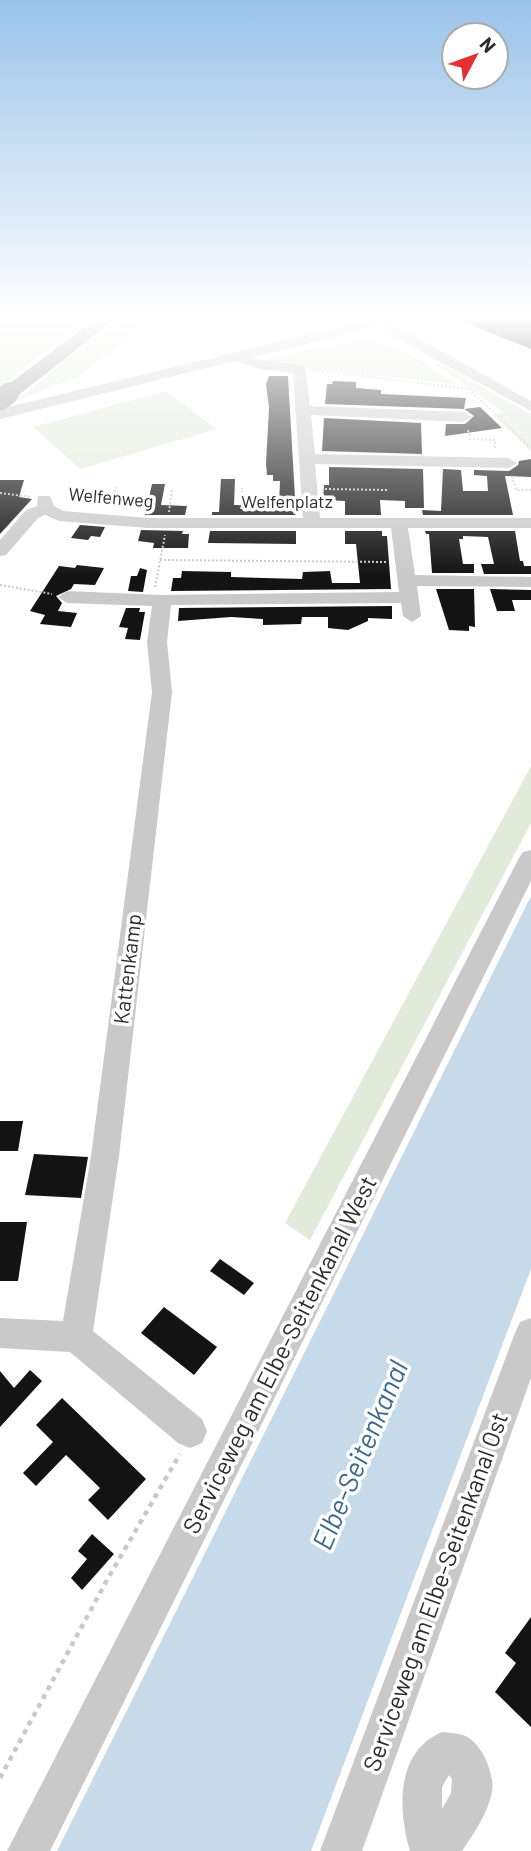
<svg xmlns="http://www.w3.org/2000/svg" width="531" height="1851" font-family="Barlow,sans-serif">
  <rect width="100%" height="100%" fill="#fff"/>
  <g fill="#e2eada">
    <polygon points="0,317 87,317 0,387"/>
    <polygon points="120,317 153,317 78,377 16,401"/>
    <path d="M365 340C406 345 424 364 457 384L264 364 276 356Z"/>
    <polygon points="435,364 441,364 531,414 531,452 494,415 503,412"/>
    <polygon points="166,391 217,429 80,469 33,427"/>
    <polygon points="531,766 531,823 310,1240 285,1223"/>
  </g>
  <polygon fill="#c6daea" points="531,896 531,1269 311,1851 57,1851"/>
  <g fill="#131313">
    <polygon points="450,317 493,317 507,322 520,317 531,319 531,349"/>
    <polygon points="269,376 288,376 296,515 212,515 212,512 219,512 221,479 235,479 234,505 279,506 280,481 273,481 273,475 267,475 266,464 269,408 266,384"/>
    <polygon points="333,381 356,382 356,388 381,390 381,394 466,398 464,409 480,407 502,428 445,436 446,424 465,424 474,416 464,409 325,404 327,384 332,384"/>
    <polygon points="324,418 421,423 422,454 322,451"/>
    <polygon points="531,459 531,477 505,476 513,515 423,515 422,510 441,511 443,469 461,470 463,491 488,491 487,476 474,475 474,470 509,471 518,465 519,461"/>
    <polygon points="329,467 423,469 424,508 405,508 405,501 380,500 381,515 345,515 345,501 323,500 324,485 329,485"/>
    <polygon points="0,480 24,480 19,497 32,499 0,534"/>
    <polygon points="152,484 165,484 161,505 187,506 185,515 145,515"/>
    <polygon points="80,525 105,527 100,537 91,536 88,540 71,538"/>
    <polygon points="141,530 183,531 182,534 189,534 188,548 153,548 154,543 138,541"/>
    <polygon points="210,531 296,531 296,544 208,543"/>
    <polygon points="345,531 382,531 382,536 387,536 391,589 171,591 173,578 181,578 182,571 231,572 231,577 302,579 303,572 330,571 332,583 360,583 356,544 345,544"/>
    <polygon points="425,531 515,531 520,561 523,561 524,566 531,566 531,574 484,574 481,564 494,564 488,537 463,536 463,539 459,539 463,564 474,564 474,573 432,573 429,534 426,534"/>
    <polygon points="77,565 104,568 95,585 74,584 71,589 56,596 62,603 58,611 77,613 71,627 40,624 45,615 30,611 59,566 75,568"/>
    <polygon points="140,568 147,570 143,592 128,591 131,576 137,576"/>
    <polygon points="436,589 474,589 475,627 469,626 469,631 449,630"/>
    <polygon points="490,589 531,590 531,600 512,600 515,611 497,611"/>
    <polygon points="392,606 392,619 368,618 368,621 348,630 328,628 328,617 302,617 301,624 263,625 263,619 231,617 178,621 179,608"/>
    <polygon points="126,608 140,608 139,612 145,612 140,640 125,639 128,628 119,627"/>
    <polygon points="0,1121 23,1121 18,1151 0,1151"/>
    <polygon points="34,1154 88,1157 81,1198 25,1195"/>
    <polygon points="0,1222 27,1222 18,1281 0,1281"/>
    <polygon points="220,1259 254,1283 244,1295 210,1271"/>
    <polygon points="164,1307 217,1347 194,1375 141,1333"/>
    <polygon points="30,1370 42,1381 0,1427 0,1371 14,1388"/>
    <polygon points="62,1398 146,1479 108,1520 88,1500 100,1488 66,1455 36,1486 23,1473 53,1442 36,1425"/>
    <polygon points="92,1534 114,1554 82,1590 71,1578 87,1559 78,1551"/>
    <polygon points="531,1617 531,1727 495,1692 516,1663 505,1653"/>
  </g>
  <g fill="none" stroke-linecap="round" stroke-linejoin="round">
    <g stroke="#c9c9c9" stroke-width="2" stroke-dasharray="2 2" stroke-linecap="butt">
      <polyline points="413,322 421,317"/>
      <polyline points="314,370 469,389 531,448"/>
      <polyline points="468,430 470,439 495,440 495,449"/>
      <polyline points="512,476 516,490 531,490"/>
      <polyline points="325,489 388,490"/>
      <polyline points="0,493 31,497"/>
      <polyline points="107,506 117,487"/>
      <polyline points="241,509 242,488"/>
      <polyline points="169,512 172,488"/>
      <polyline points="160,560 387,562"/>
      <polyline points="0,585 52,594"/>
      <polyline points="155,587 165,535"/>
    </g>
    <polyline stroke="#c9c9c9" stroke-width="4.5" stroke-dasharray="5 5" stroke-linecap="butt" points="0,1778 107,1580 180,1454"/>
    <g fill="#c9c9c9" fill-rule="evenodd">
      <polygon points="382,317 406,317 405,320 391,323 531,401 531,411 383,331 379,326 250,358 305,366 310,406 464,412 472,417 464,422 311,415 315,454 509,458 517,463 509,468 315,464 320,518 531,518 531,528 408,528 415,575 531,577 531,587 417,586 421,616 412,622 403,616 401,603 171,605 167,642 172,692 119,1156 93,1331 202,1419 207,1431 202,1443 190,1448 178,1443 70,1352 0,1348 0,1318 63,1321 91,1156 152,692 147,642 152,606 67,603 58,597 67,591 161,595 399,592 391,528 148,528 59,521 45,515 38,518 6,555 0,556 0,540 26,510 37,506 38,496 50,496 54,506 63,511 148,518 303,518 293,373 260,369 235,361 0,419 0,409"/>
      <polygon points="531,850 531,881 50,1851 7,1851 519,858 523,852"/>
      <polygon points="531,1318 531,1378 362,1851 320,1851 515,1333 520,1322"/>
      <path d="M442 1732C451 1733 461 1733 469 1738 483 1747 495 1775 492 1792 488 1813 474 1833 462 1851H410C398 1810 395 1752 442 1732ZM449 1775 452 1779 451 1793 442 1809V1787Z"/>
    </g>
    <polygon fill="#939393" fill-rule="evenodd" points="98,317 118,317 16,397 2,397 2,389"/>
    <polyline stroke="#939393" stroke-width="21" points="0,400 9,393"/>
  </g>
  <linearGradient id="sky" x2="0" y2="1"><stop stop-color="#9ac3e9"/><stop offset="0.55" stop-color="#fff"/><stop offset="1" stop-color="#fff" stop-opacity="0"/></linearGradient>
  <rect width="531" height="576" fill="url(#sky)"/>
  <g text-anchor="middle" stroke-width="7" stroke-linejoin="round" paint-order="stroke">
    <g font-size="18" fill="#2c2c2c" stroke="#fff">
      <text transform="translate(111 498) rotate(5)" y="6">Welfenweg</text>
      <text x="287" y="508">Welfenplatz</text>
    </g>
    <g font-size="21" fill="#2c2c2c" stroke="#fff">
      <text transform="translate(128 969) rotate(-83)" y="7">Kattenkamp</text>
    </g>
    <g font-size="24" fill="#2c2c2c" stroke="#fff">
      <text transform="translate(280 1355) rotate(-63)" y="8">Serviceweg am Elbe-Seitenkanal West</text>
      <text transform="translate(436 1592) rotate(-70)" y="8">Serviceweg am Elbe-Seitenkanal Ost</text>
    </g>
    <g font-size="28" font-style="italic" fill="#3c698c" stroke="#fff">
      <text transform="translate(360 1455) rotate(-67)" y="10">Elbe-Seitenkanal</text>
    </g>
  </g>
  <g transform="translate(475 56) rotate(49)"><circle r="33" fill="#ffffff" stroke="#ababab" stroke-width="2"/>
  <path d="M0-5L12 26L0 18L-12 26Z" fill="#e23033"/>
  <text y="-10" font-size="19" font-weight="bold" text-anchor="middle" fill="#2c2c2c">N</text>
  </g>
</svg>
